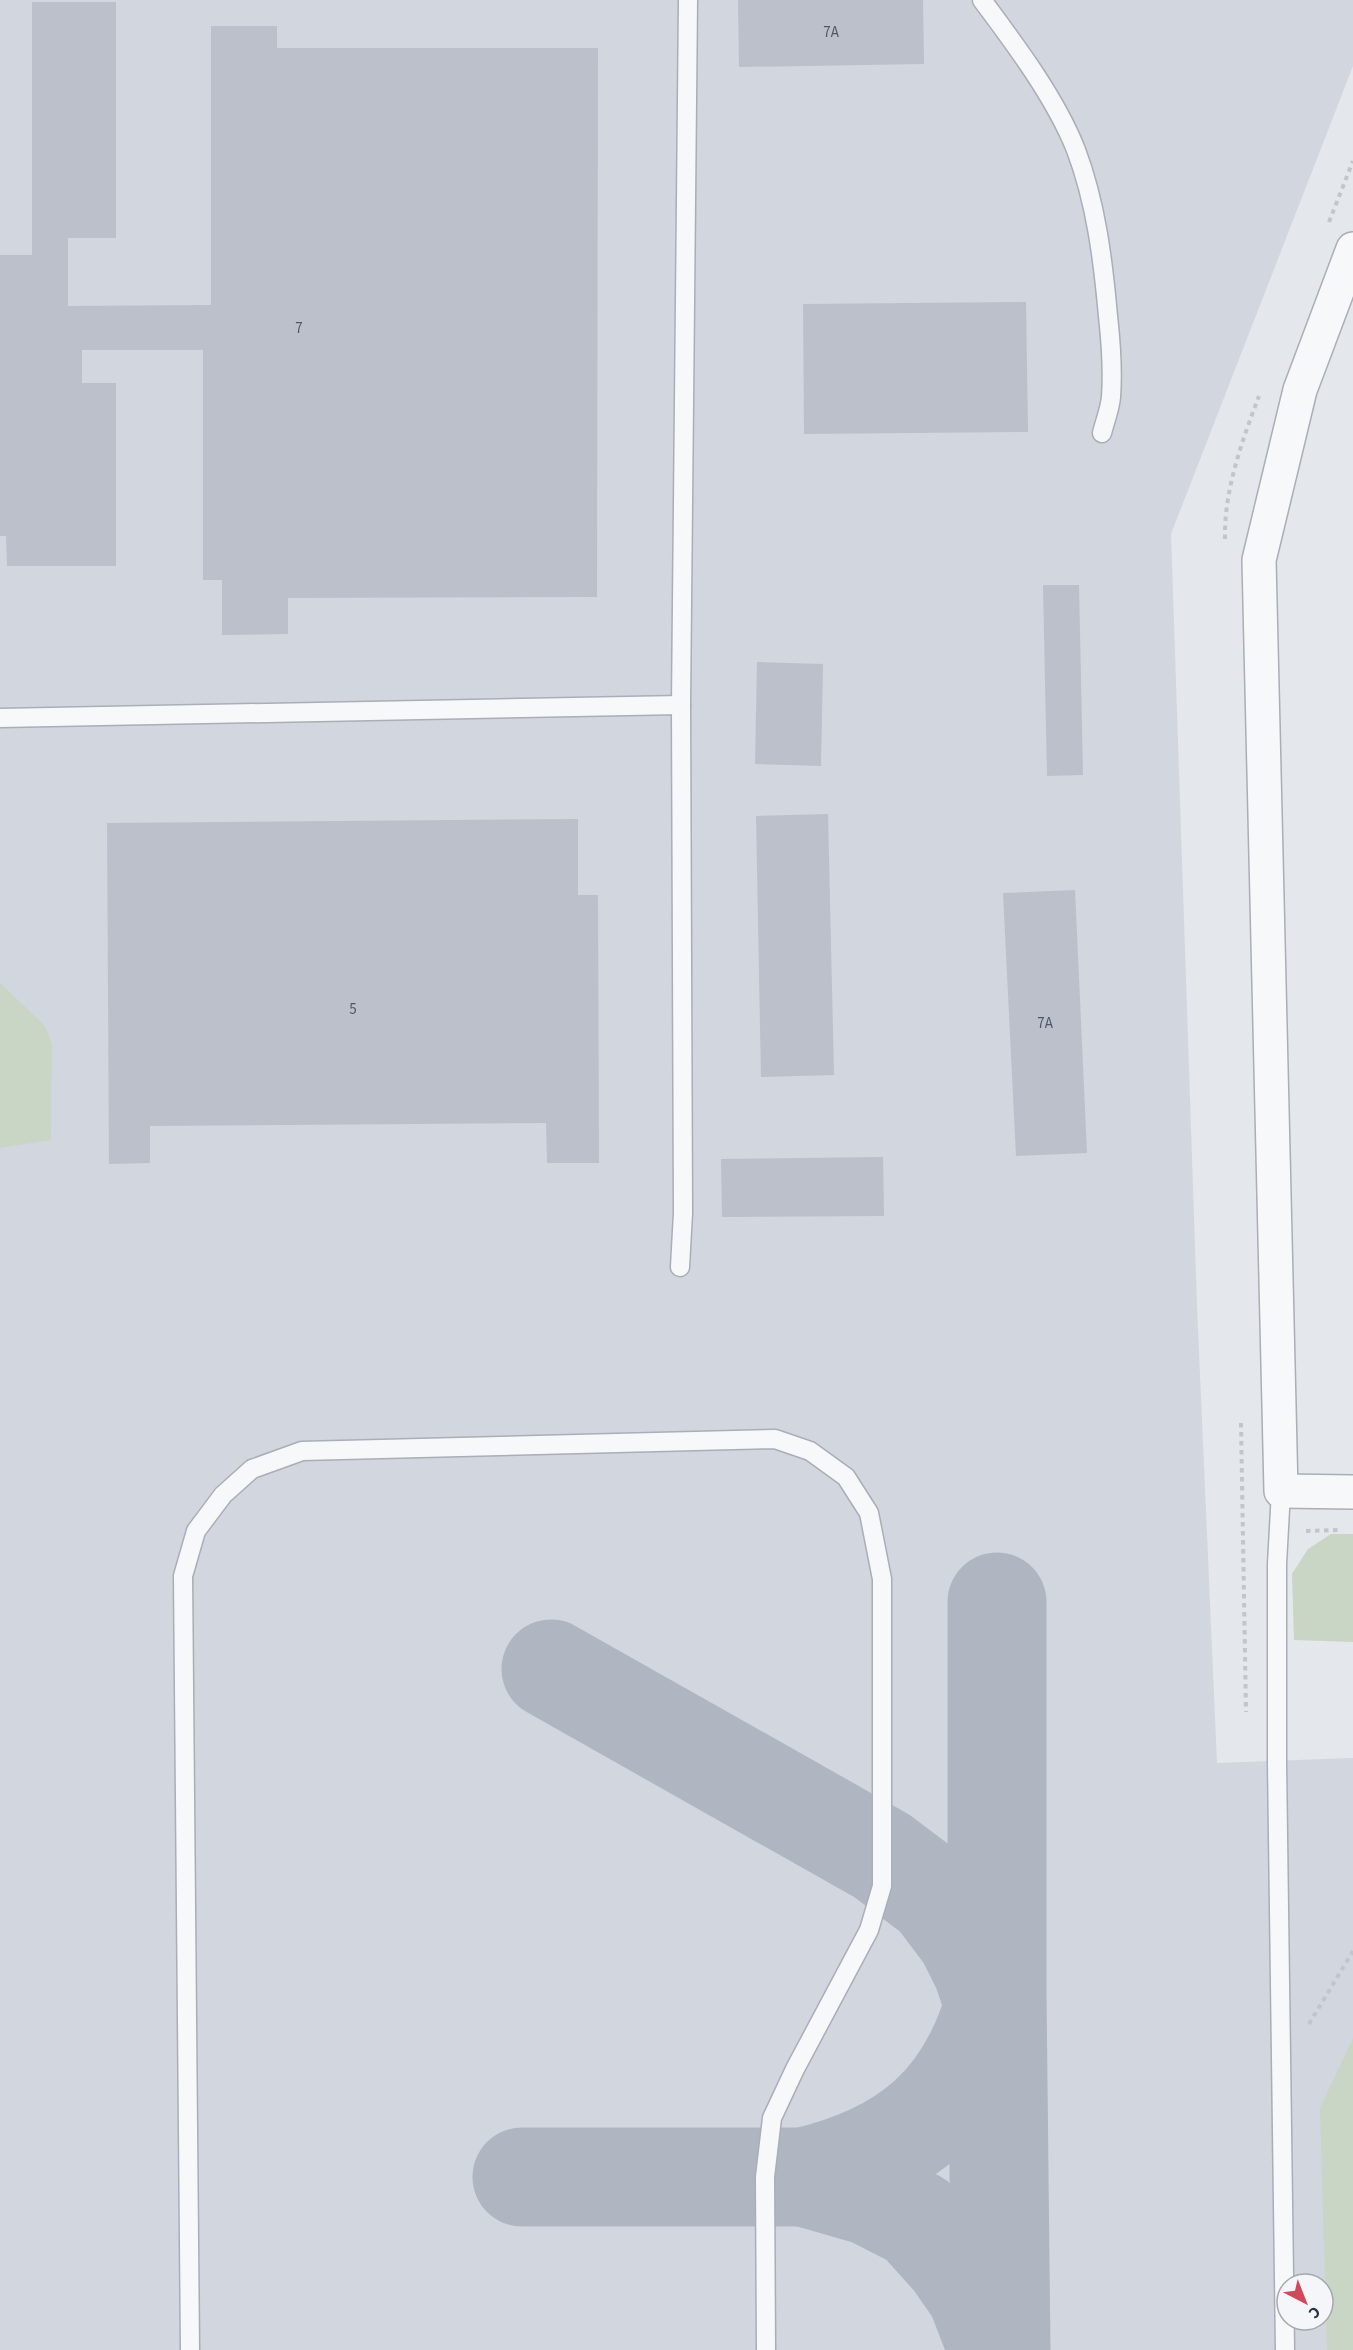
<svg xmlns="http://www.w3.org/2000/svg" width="1353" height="2350" font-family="'Source Sans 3',sans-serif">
  <rect width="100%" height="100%" fill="#e4e7ec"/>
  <path fill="#d2d6de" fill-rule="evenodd" d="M0 0H1353V66L1171 534 1197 1306 1217 1763 1353 1758V2350H0ZM1287 2284H1323V2320H1287Z"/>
  <g fill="#c9d6c5">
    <polygon points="0,983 45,1026 52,1044 51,1140 0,1148"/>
    <polygon points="1331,1534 1353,1534 1353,1642 1294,1640 1292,1574 1308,1549"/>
    <polygon points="1353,2038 1353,2350 1327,2350 1320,2108"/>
  </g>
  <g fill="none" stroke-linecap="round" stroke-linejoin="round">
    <g stroke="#b0b6c1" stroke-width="99">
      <polyline points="997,1602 997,1993 1001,2350"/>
      <polyline points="551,1669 882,1856 935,1896 966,1937 982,1969 996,2010"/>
      <path d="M522 2177H804C906 2153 968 2102 996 1998"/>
      <polyline points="804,2177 870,2196 917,2220 953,2260 976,2293 998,2350"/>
    </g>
  </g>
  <g fill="#bbc0ca">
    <polygon points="738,0 923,0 924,64 739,67"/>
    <polygon points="32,2 116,2 116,238 68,238 68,306 211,305 211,26 277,26 277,48 598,48 597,597 288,598 288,634 222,635 222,580 203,580 203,350 82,350 82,383 116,383 116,566 7,566 6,536 0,536 0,255 32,255"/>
    <polygon points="1026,302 1028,432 804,434 803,304"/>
    <polygon points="1043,585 1079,585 1083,775 1047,776"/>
    <polygon points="757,662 823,664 821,766 755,764"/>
    <polygon points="828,814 834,1075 761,1077 756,816"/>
    <polygon points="578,819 578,895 598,895 599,1163 547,1163 546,1123 150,1126 150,1163 109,1164 107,823"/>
    <polygon points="1075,890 1087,1153 1016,1156 1003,893"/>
    <polygon points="883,1157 884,1216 722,1217 721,1159"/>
  </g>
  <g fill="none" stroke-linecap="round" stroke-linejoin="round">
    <defs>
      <g id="lane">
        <path d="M982 0C1015 44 1056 99 1076 150 1096 203 1103 260 1108 316 1111 343 1113 370 1111 397 1110 409 1105 421 1102 433"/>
        <polyline points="0,718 681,705"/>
        <polyline points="680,1267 683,1213 681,705 688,0"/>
        <polyline points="1281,1491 1277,1564 1277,1762 1285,2350"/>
        <polyline points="190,2350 183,1576 196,1531 223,1495 252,1469 302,1451 775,1439 810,1451 846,1477 869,1513 882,1579 882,1886 869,1930 795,2069 772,2118 765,2177 766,2350"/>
      </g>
      <polyline id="street" points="1353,249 1300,390 1259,560 1281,1491 1353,1492"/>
    </defs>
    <use href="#lane" stroke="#a9aeb7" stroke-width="21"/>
    <use href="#street" stroke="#a9aeb7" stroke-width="36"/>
    <g stroke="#c2c5cb" stroke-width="4" stroke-dasharray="4.5 4.5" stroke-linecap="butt">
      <polyline points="1329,222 1353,161"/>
      <path d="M1225 539C1224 490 1242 441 1259 396"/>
      <polyline points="1241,1423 1246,1712"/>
      <polyline points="1306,1531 1341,1530"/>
      <polyline points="1309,2024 1353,1951"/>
    </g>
    <use href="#lane" stroke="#f7f8fa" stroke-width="18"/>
    <use href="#street" stroke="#f7f8fa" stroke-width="33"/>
  </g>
  <g text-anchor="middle" stroke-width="5" stroke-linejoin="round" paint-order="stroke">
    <g font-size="15" fill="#4f5766">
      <text x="831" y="37">7А</text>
      <text x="299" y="333">7</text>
      <text x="353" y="1014">5</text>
      <text x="1045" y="1028">7А</text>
    </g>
  </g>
  <g transform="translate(1305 2302) rotate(138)"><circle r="28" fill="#f4f6f9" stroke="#a4a8b1" stroke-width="1.5"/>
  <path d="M0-4.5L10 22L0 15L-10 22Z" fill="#d1495b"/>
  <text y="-9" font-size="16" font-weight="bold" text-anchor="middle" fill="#2b3445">С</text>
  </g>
</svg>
